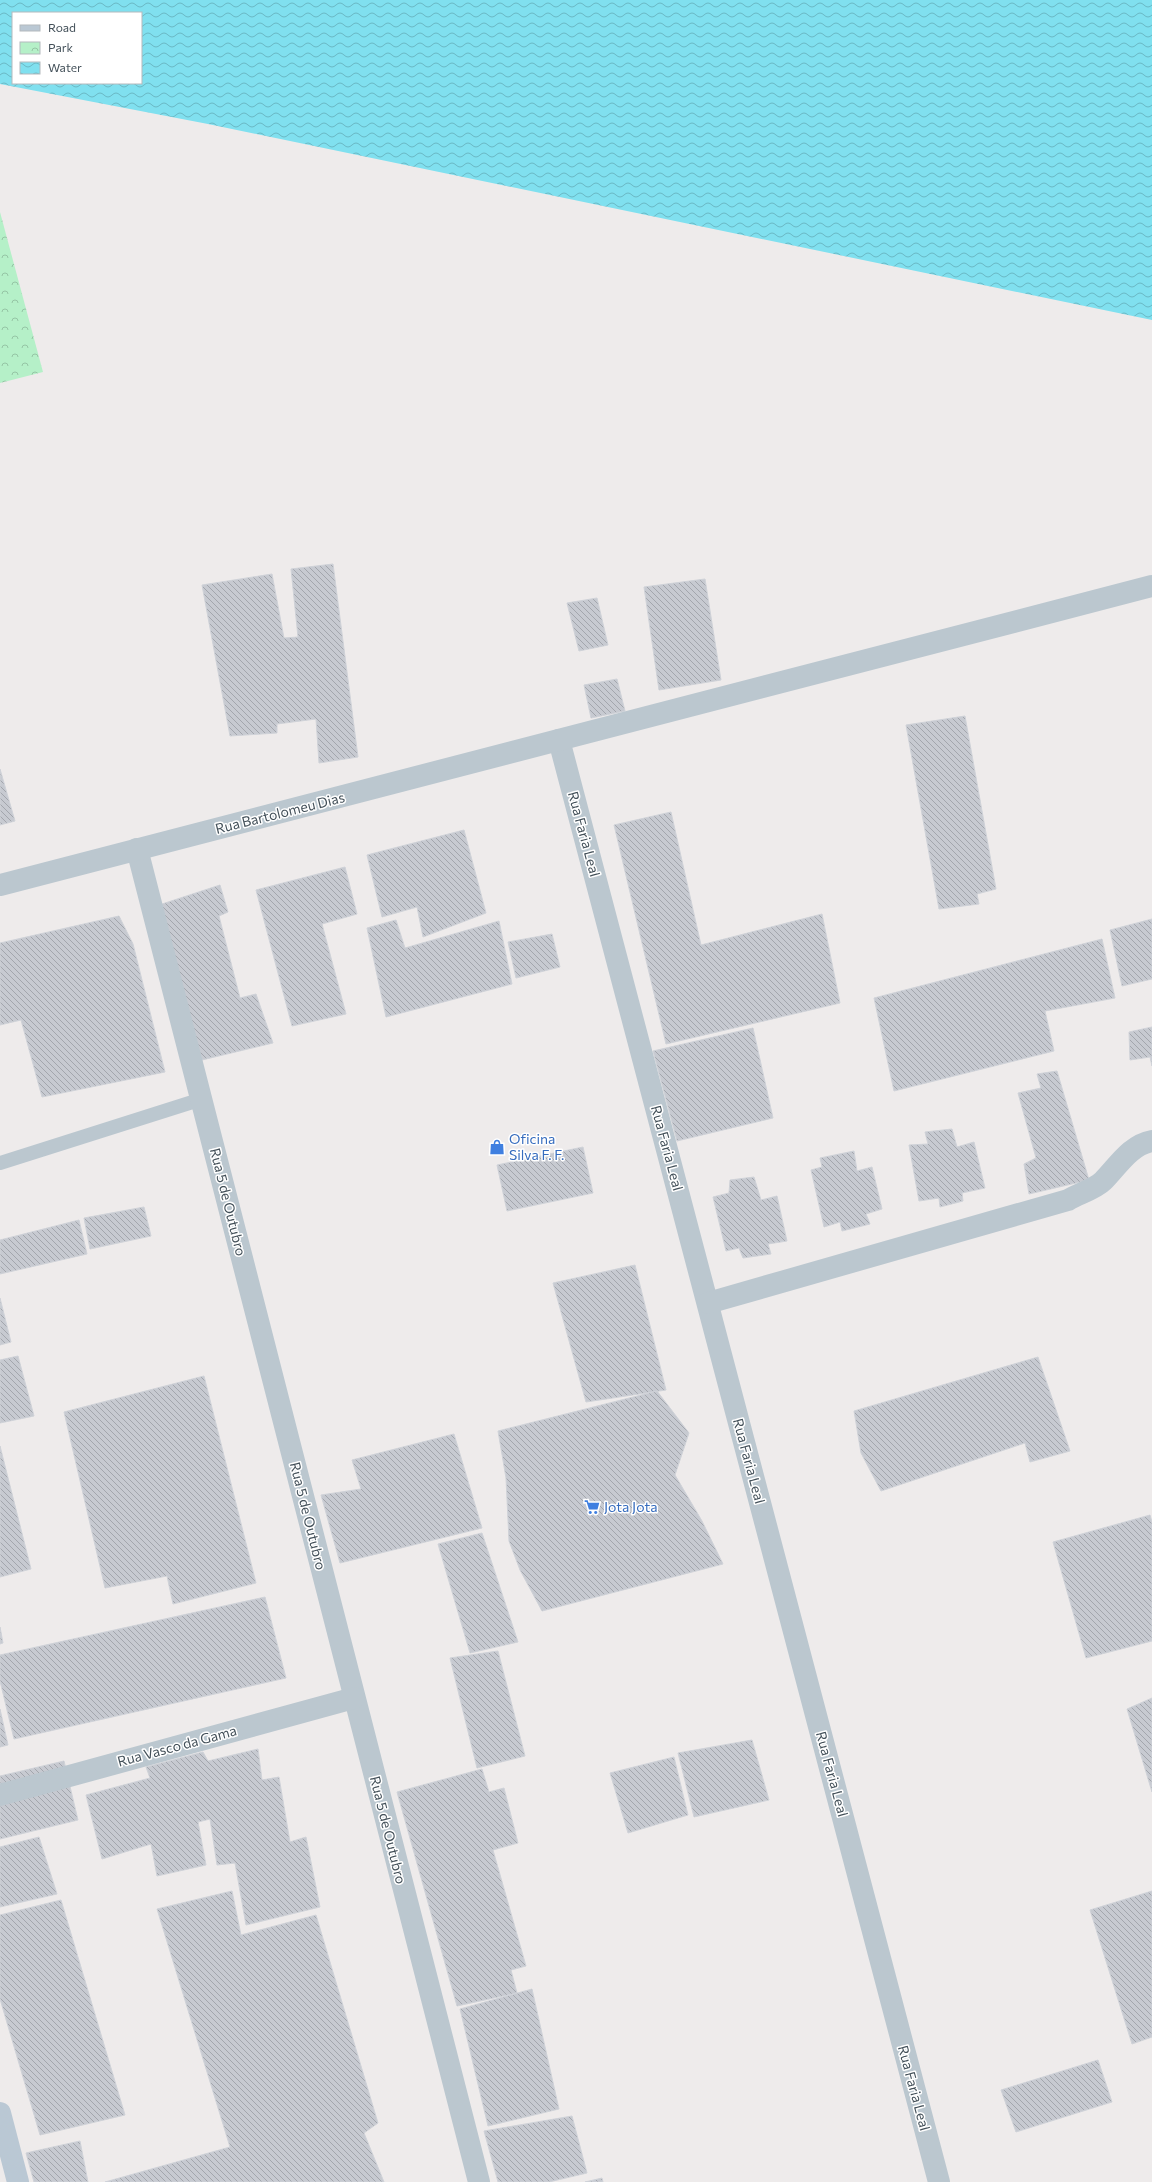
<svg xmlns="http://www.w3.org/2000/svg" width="1152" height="2182" font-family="Commissioner,sans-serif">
  <defs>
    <pattern id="park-crowns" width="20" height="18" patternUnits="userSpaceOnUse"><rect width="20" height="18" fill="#b5f0c8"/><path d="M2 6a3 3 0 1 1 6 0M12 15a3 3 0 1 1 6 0" fill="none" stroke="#95c5a5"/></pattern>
    <pattern id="water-waves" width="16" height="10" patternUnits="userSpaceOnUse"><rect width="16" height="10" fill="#80e0ef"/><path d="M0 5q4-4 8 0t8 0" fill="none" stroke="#6ab8c5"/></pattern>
    <pattern id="building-back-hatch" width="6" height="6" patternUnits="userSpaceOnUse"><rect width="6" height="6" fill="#c7cad1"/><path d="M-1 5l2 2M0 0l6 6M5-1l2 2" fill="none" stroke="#a3a6ad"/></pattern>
  </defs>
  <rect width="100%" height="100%" fill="#eeebeb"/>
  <polygon fill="url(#park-crowns)" points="0,212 43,372 0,383"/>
  <path fill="url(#water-waves)" fill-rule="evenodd" d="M0 0H1152V320L208 124 0 84ZM13 13H141V83H13Z"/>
  <g fill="url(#building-back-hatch)" stroke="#cfd2d8">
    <polygon points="333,564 358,757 319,763 316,719 277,724 277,733 230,736 202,585 272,574 284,638 298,637 291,569"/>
    <polygon points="705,579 721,680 659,690 644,587"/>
    <polygon points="597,598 608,645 579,651 567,603"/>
    <polygon points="617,679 625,711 591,718 584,685"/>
    <polygon points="965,716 996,889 977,894 979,904 939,909 906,725"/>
    <polygon points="0,769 15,821 0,825"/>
    <polygon points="671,812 701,945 822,914 840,1003 666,1044 614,825"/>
    <polygon points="464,830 486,913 423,937 417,907 382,917 367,855"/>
    <polygon points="345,867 357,914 322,924 346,1014 292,1026 256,890"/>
    <polygon points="220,885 228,912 219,916 240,998 256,994 273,1043 202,1060 159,905"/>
    <polygon points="119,916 133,944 165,1072 42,1097 21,1020 0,1025 0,943"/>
    <polygon points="1152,919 1152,979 1122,986 1110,930"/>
    <polygon points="396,920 405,948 499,921 512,984 386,1017 367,928"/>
    <polygon points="552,934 560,967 516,978 508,942"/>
    <polygon points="1102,939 1115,998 1045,1011 1054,1051 894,1091 874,998"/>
    <polygon points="1152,1027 1152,1066 1150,1057 1130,1060 1129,1032"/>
    <polygon points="753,1028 773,1118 677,1141 653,1051"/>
    <polygon points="1057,1071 1089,1180 1029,1194 1024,1164 1036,1158 1018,1093 1041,1088 1037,1074"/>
    <polygon points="952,1129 957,1147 974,1142 985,1188 962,1193 963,1201 940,1207 939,1198 919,1201 909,1145 928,1144 925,1132"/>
    <polygon points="583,1147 593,1193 507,1211 497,1165"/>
    <polygon points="854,1151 857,1171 872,1167 882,1209 866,1214 870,1224 842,1231 840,1222 824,1227 811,1170 822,1167 820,1158"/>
    <polygon points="754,1177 761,1200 777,1196 787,1241 768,1244 771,1254 743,1258 739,1248 726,1251 713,1197 729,1193 730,1180"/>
    <polygon points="144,1207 151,1236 90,1249 84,1218"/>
    <polygon points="79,1220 87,1254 0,1274 0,1240"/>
    <polygon points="635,1265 666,1390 586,1402 553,1283"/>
    <polygon points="0,1298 11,1342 0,1345"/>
    <polygon points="18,1356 34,1416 0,1423 0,1360"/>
    <polygon points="1038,1357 1070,1451 1030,1462 1025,1443 881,1491 861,1453 854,1411"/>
    <polygon points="204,1376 256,1583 173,1604 167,1576 105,1588 64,1412"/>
    <polygon points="657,1391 689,1433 675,1475 702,1521 723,1564 542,1611 520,1570 509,1541 506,1478 498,1431"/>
    <polygon points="454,1434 482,1528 340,1563 321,1495 361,1489 352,1460"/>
    <polygon points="0,1446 31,1569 0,1577"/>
    <polygon points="1150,1515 1152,1522 1152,1641 1086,1658 1053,1542"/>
    <polygon points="482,1533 518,1642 470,1653 438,1544"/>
    <polygon points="265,1597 286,1678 14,1739 0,1681 0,1655"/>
    <polygon points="0,1627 3,1643 0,1644"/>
    <polygon points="498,1651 525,1756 477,1768 450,1658"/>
    <polygon points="1152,1698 1152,1792 1127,1709"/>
    <polygon points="0,1709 8,1745 0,1747"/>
    <polygon points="752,1740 769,1800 694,1817 678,1753"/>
    <polygon points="258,1749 262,1780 279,1777 290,1842 306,1837 320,1907 246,1925 235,1863 217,1865 210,1819 198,1822 206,1865 157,1876 151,1844 102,1859 86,1795 150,1778 146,1767 203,1752 208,1761"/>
    <polygon points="674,1757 688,1815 628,1833 610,1773"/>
    <polygon points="64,1761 78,1820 0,1839 0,1776"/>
    <polygon points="482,1769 489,1792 504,1788 518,1843 493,1850 526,1966 511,1970 517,1993 457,2006 397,1792"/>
    <polygon points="39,1837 57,1894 0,1907 0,1847"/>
    <polygon points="232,1891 241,1935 316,1915 378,2123 364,2133 384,2182 105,2182 230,2147 157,1909"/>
    <polygon points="1152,1891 1152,2037 1132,2044 1090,1910"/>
    <polygon points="61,1900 125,2115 40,2135 0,1999 0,1915"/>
    <polygon points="532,1989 559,2109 488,2126 460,2009"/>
    <polygon points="1098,2060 1112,2102 1016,2132 1001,2090"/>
    <polygon points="572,2116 587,2173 549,2182 498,2182 484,2131"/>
    <polygon points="80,2141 88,2182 34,2182 26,2153"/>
    <polygon points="602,2178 603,2182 585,2182"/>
  </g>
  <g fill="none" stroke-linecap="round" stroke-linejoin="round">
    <polyline stroke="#bbc7cf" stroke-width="14" points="0,1163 202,1099"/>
    <g stroke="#bbc7cf" stroke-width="22">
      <polyline points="559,740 939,2182"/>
      <polyline points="137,849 479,2182"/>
      <polyline points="0,885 1152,586"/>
      <path d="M708 1303 1068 1200C1078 1194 1095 1189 1103 1181 1118 1166 1130 1145 1152 1141"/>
      <polyline points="0,1795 354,1698"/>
    </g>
    <polyline stroke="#bac8d4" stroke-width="22" points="0,2113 18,2182"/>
  </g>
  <defs>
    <symbol id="shop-bare" viewBox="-9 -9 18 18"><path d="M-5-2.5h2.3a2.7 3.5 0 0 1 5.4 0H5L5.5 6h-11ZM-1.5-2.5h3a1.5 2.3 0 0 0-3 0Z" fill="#3f7fe0" stroke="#fff" stroke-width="2.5" paint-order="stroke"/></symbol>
    <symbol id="supermarket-bare" viewBox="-9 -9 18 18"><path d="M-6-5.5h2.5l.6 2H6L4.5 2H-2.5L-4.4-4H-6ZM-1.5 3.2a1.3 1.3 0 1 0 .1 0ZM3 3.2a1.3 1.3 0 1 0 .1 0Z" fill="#3f7fe0" stroke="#fff" stroke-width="2.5" paint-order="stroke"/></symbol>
  </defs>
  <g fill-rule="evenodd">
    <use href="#shop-bare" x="486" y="1136" width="22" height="22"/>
    <use href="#supermarket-bare" x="581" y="1496" width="22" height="22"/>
  </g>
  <g text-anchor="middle" stroke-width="3" stroke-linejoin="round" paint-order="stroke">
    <g font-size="14" fill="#435059" stroke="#fff">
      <text transform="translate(280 813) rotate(-14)" y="5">Rua Bartolomeu Dias</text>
      <text transform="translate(584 834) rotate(75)" y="5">Rua Faria Leal</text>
      <text transform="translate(667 1148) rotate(75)" y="5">Rua Faria Leal</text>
      <text transform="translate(228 1202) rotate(76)" y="5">Rua 5 de Outubro</text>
      <text transform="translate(749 1461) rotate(75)" y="5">Rua Faria Leal</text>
      <text transform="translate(308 1516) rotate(76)" y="5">Rua 5 de Outubro</text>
      <text transform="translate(177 1746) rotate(-15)" y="5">Rua Vasco da Gama</text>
      <text transform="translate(832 1774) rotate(75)" y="5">Rua Faria Leal</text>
      <text transform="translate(388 1830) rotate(76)" y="5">Rua 5 de Outubro</text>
      <text transform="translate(914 2088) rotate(75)" y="5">Rua Faria Leal</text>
    </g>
    <g font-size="14" fill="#366cbe" stroke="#fff" text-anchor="start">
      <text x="509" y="1144">Oficina<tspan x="509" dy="16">Silva F. F.</tspan></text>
      <text x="604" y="1512">Jota Jota</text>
    </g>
  </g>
  <rect x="12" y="12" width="130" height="72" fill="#ffffff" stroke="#b4b9bd"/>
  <rect x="20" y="25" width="20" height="6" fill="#bac8d4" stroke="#b4b9bd"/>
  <text x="48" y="32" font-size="12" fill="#435059">Road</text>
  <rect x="20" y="42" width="20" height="12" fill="url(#park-crowns)" stroke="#b4b9bd"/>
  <text x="48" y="52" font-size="12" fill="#435059">Park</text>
  <rect x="20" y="62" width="20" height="12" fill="url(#water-waves)" stroke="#b4b9bd"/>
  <text x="48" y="72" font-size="12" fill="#435059">Water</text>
</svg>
